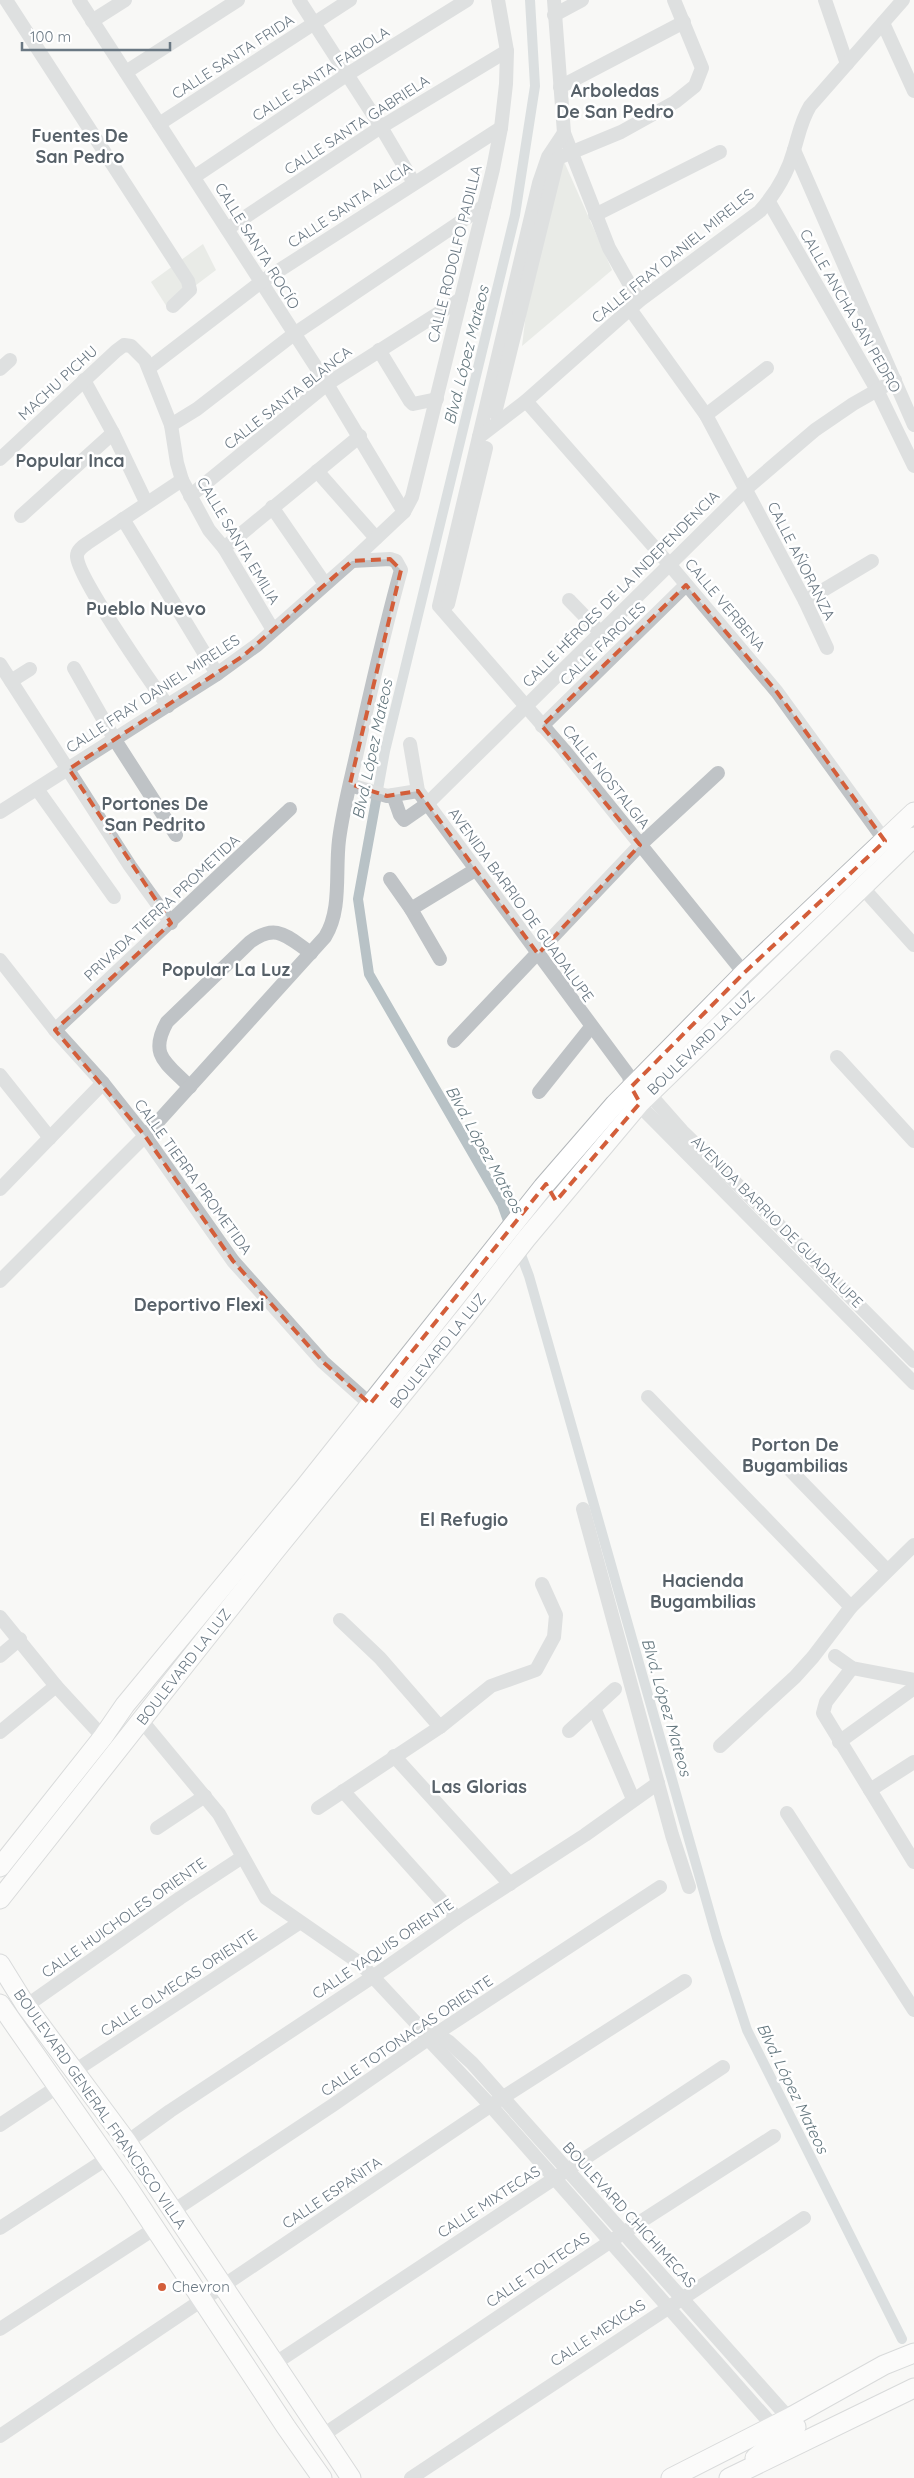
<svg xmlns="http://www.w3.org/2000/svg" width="914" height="2478" font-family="Quicksand,sans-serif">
  <rect width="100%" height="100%" fill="#f8f8f5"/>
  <g fill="#d7dcd5">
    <polygon points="562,157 612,270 522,346 533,256"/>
    <polygon points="203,244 216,270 167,307 151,282"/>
  </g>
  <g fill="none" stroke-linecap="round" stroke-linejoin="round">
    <g stroke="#b8c2c6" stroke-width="10">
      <polyline points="511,1229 502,1204 369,974 358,899 385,751 515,215 535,86 530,0"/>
      <polyline points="518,1247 529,1276 717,1938 747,2030 902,2339"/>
    </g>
    <defs>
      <g id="major">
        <polyline points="0,1867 103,1737 125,1705 304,1488 543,1187 615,1104 744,973 914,812"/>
        <polyline points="0,1899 274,1552 466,1316 526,1239 640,1103 914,837"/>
        <polyline points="0,1964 26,2006 127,2142 351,2478"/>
        <polyline points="0,2004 129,2189 286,2427 322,2478"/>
        <polyline points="755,2458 781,2436 796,2427"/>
        <polyline points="671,2478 789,2418 884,2365 914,2353"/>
        <polyline points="729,2478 914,2388"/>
      </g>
    </defs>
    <use href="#major" stroke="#b3b7ba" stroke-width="21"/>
    <g stroke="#bfc3c6" stroke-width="14">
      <polyline points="6,0 188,281 190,290 173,306"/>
      <polyline points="79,0 327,384 404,512"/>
      <polyline points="299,0 381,127 414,183"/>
      <polyline points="554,0 564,133 609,248 639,301"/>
      <polyline points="825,0 847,64"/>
      <polyline points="554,15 582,0"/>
      <polyline points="92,21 125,0"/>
      <polyline points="883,23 914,91"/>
      <polyline points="126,72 238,0"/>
      <polyline points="560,87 684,22"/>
      <polyline points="159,124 350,0"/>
      <polyline points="564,133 548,157 539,183 439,606 564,750 744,973"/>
      <polyline points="794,150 914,425"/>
      <polyline points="194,177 348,74 467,0"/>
      <polyline points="769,202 877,390 914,466"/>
      <polyline points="595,215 720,152"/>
      <polyline points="227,229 381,127 507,51"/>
      <polyline points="630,309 706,415 805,601 827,648"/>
      <polyline points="379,350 410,401 413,404 437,399"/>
      <polyline points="149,368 261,282 501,128"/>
      <polyline points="0,369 10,360"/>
      <polyline points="84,380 113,433 146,502"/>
      <polyline points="526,401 669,564 777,692 885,841"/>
      <polyline points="495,413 558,158 621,132 675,102 695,86 702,68 674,0"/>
      <polyline points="706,415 767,368"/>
      <polyline points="171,425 197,409 294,334 484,206"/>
      <path d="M479 437 526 401 639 301 760 211C775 194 788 172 794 150 799 134 801 121 810 106L903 0"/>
      <polyline points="0,459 116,351 124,345 131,346 145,360 171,425 177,463 182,480 209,530 224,548 273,630"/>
      <polyline points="317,471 376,538"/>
      <polyline points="190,496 327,384 461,299"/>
      <polyline points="272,507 325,584"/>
      <polyline points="21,516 113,433"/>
      <polyline points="123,519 217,674"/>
      <polyline points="224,548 360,436"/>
      <polyline points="569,600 601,633"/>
      <polyline points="805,601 872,561"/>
      <polyline points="448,604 486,448"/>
      <polyline points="0,664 130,866 171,923"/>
      <polyline points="74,668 115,740 176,835"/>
      <polyline points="11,681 30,669"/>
      <path d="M168 706C152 684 76 575 77 556 77 549 85 545 89 542L182 480"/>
      <polyline points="542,726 686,585"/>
      <polyline points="410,744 418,791 629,1076 631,1087 644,1110 914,1383"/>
      <polyline points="350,785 387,796 418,791"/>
      <polyline points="37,789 114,897"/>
      <polyline points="393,795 400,815 404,820 427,804 746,489 815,430 853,404 895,380"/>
      <polyline points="0,812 217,674 257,645 352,561 404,512 412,497 493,169 501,128 506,84 507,51 498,0"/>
      <polyline points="390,879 411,909 440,959"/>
      <polyline points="862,887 914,945"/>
      <polyline points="411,909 475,870"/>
      <polyline points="0,960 55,1030 103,1083 145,1136 233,1261 323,1362 370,1404"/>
      <polyline points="55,1030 290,809"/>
      <polyline points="454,1041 640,845 718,773"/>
      <polyline points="837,1057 914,1141"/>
      <polyline points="0,1075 50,1138"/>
      <path d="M190 1087C167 1063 148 1056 167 1022L250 942C277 922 287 937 311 953"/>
      <polyline points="644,1088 682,1131 771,1217 914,1361"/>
      <polyline points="539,1092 591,1027"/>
      <polyline points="0,1189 103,1083"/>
      <path d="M0 1281 145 1136 325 937C342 910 335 872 339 840 343 808 352 776 359 743 372 685 385 627 401 570L396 561 390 559 352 561"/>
      <polyline points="648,1397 851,1607"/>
      <polyline points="789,1469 887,1570"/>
      <polyline points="583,1509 672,1835 689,1887"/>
      <polyline points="0,1617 56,1686 103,1737"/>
      <polyline points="340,1620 380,1658 440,1727"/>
      <polyline points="0,1656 20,1639"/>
      <polyline points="835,1656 852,1668 914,1680"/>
      <polyline points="852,1668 826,1702 823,1713 914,1862"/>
      <polyline points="594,1708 633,1799"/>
      <polyline points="142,1721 219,1814 266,1898 361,1964 416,2023 428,2039 491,2106 779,2433"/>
      <polyline points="569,1731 615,1689"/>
      <polyline points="0,1732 56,1686"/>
      <polyline points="839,1742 914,1688"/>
      <polyline points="720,1746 795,1677 813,1657 851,1607 914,1545"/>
      <polyline points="394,1756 510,1884"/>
      <polyline points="870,1790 914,1762"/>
      <polyline points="343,1791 457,1918"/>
      <polyline points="318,1808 440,1727 491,1686 536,1670 554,1637 556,1615 542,1584"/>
      <polyline points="787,1813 914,2010"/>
      <polyline points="157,1828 205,1796"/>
      <polyline points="26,2006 180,1898 241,1858"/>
      <polyline points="432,2031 449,2042 472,2063 794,2424"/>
      <polyline points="76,2070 299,1923"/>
      <polyline points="0,2125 57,2087"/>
      <polyline points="127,2142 170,2111 374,1976 457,1918 585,1835 658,1783"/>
      <polyline points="173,2211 333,2105 428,2039 660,1887"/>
      <polyline points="0,2228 108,2158"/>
      <polyline points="0,2329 154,2229"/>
      <polyline points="274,2364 723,2067"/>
      <polyline points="323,2435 623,2233 774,2136"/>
      <polyline points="0,2436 502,2098 685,1981"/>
      <polyline points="411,2478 804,2218"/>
    </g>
    <use href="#major" stroke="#fff" stroke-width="19"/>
  </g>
  <path d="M0 0H914V2478H0ZM390 559 401 570 350 784 387 796 418 791 538 954 640 845 542 726 686 585 777 692 885 841 744 973 631 1087 640 1103 556 1201 546 1184 370 1404 323 1362 233 1261 145 1136 55 1030 171 923 69 769 243 656 352 561Z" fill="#f8f8f5" fill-opacity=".55" fill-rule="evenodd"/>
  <path fill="none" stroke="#d35e3a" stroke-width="4" stroke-dasharray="10 6" stroke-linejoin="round" d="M390 559 401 570 350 784 387 796 418 791 538 954 640 845 542 726 686 585 777 692 885 841 744 973 631 1087 640 1103 556 1201 546 1184 370 1404 323 1362 233 1261 145 1136 55 1030 171 923 69 769 243 656 352 561Z"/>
  <circle fill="#d35e3a" stroke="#fff" stroke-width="2" cx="162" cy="2287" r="5"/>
  <g text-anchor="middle" stroke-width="5" stroke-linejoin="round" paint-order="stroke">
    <g font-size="15" fill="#6a7883" stroke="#fff">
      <text transform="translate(233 57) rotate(-33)" y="5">CALLE SANTA FRIDA</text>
      <text transform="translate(321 74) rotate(-33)" y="5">CALLE SANTA FABIOLA</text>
      <text transform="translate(357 125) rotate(-33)" y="5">CALLE SANTA GABRIELA</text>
      <text transform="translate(350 205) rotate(-33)" y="5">CALLE SANTA ALICIA</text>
      <text transform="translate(257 246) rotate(58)" y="5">CALLE SANTA ROCÍO</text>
      <text transform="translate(455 254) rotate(-76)" y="5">CALLE RODOLFO PADILLA</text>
      <text transform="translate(673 256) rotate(-39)" y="5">CALLE FRAY DANIEL MIRELES</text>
      <text transform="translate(850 311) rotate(60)" y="5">CALLE ANCHA SAN PEDRO</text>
      <text transform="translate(58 383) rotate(-43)" y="5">MACHU PICHU</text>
      <text transform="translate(288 398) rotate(-38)" y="5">CALLE SANTA BLANCA</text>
      <text transform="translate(238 541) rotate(59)" y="5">CALLE SANTA EMILIA</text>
      <text transform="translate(801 561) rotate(63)" y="5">CALLE AÑORANZA</text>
      <text transform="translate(621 589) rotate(-45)" y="5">CALLE HÉROES DE LA INDEPENDENCIA</text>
      <text transform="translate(725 605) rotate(50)" y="5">CALLE VERBENA</text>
      <text transform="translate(603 644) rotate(-44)" y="5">CALLE FAROLES</text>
      <text transform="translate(153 694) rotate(-33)" y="5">CALLE FRAY DANIEL MIRELES</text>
      <text transform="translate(606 777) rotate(51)" y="5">CALLE NOSTALGIA</text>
      <text transform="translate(521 905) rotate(54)" y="5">AVENIDA BARRIO DE GUADALUPE</text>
      <text transform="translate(162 908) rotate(-43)" y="5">PRIVADA TIERRA PROMETIDA</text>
      <text transform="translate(701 1043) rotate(-44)" y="5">BOULEVARD LA LUZ</text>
      <text transform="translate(193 1177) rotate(54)" y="5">CALLE TIERRA PROMETIDA</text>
      <text transform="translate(777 1222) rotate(45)" y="5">AVENIDA BARRIO DE GUADALUPE</text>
      <text transform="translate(438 1351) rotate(-51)" y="5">BOULEVARD LA LUZ</text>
      <text transform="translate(184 1667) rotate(-52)" y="5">BOULEVARD LA LUZ</text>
      <text transform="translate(124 1918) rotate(-35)" y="5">CALLE HUICHOLES ORIENTE</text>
      <text transform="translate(383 1949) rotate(-34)" y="5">CALLE YAQUIS ORIENTE</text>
      <text transform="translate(179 1983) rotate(-33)" y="5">CALLE OLMECAS ORIENTE</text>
      <text transform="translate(407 2036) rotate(-34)" y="5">CALLE TOTONACAS ORIENTE</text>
      <text transform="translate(100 2109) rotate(55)" y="5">BOULEVARD GENERAL FRANCISCO VILLA</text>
      <text transform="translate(332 2193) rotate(-34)" y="5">CALLE ESPAÑITA</text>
      <text transform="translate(489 2202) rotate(-33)" y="5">CALLE MIXTECAS</text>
      <text transform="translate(629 2215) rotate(48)" y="5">BOULEVARD CHICHIMECAS</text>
      <text transform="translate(538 2270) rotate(-34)" y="5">CALLE TOLTECAS</text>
      <text transform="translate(598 2333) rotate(-33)" y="5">CALLE MEXICAS</text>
    </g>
    <g font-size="15" fill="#6a7883" stroke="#fff" text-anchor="start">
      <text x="172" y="2292">Chevron</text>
    </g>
    <g font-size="16" font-style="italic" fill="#65787f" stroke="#fff">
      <text transform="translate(466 355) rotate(-76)" y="6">Blvd. López Mateos</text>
      <text transform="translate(372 749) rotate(-78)" y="6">Blvd. López Mateos</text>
      <text transform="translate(485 1149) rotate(61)" y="6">Blvd. López Mateos</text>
      <text transform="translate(667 1707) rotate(74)" y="6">Blvd. López Mateos</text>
      <text transform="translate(793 2088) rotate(64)" y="6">Blvd. López Mateos</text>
    </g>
    <g font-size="18" font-weight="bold" fill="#576169" stroke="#fff">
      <text x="615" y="97">Arboledas<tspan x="615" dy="21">De San Pedro</tspan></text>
      <text x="80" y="142">Fuentes De<tspan x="80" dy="21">San Pedro</tspan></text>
      <text x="70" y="467">Popular Inca</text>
      <text x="146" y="615">Pueblo Nuevo</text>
      <text x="155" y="810">Portones De<tspan x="155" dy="21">San Pedrito</tspan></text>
      <text x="226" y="976">Popular La Luz</text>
      <text x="199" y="1311">Deportivo Flexi</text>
      <text x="795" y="1451">Porton De<tspan x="795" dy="21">Bugambilias</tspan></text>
      <text x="464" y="1526">El Refugio</text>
      <text x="703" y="1587">Hacienda<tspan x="703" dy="21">Bugambilias</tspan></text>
      <text x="479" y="1793">Las Glorias</text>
    </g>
  </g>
  <path d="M22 42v8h148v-8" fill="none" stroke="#6a7883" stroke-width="2.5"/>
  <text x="30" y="42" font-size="15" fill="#6a7883" stroke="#ffffff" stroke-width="4" paint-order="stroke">100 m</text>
</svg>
